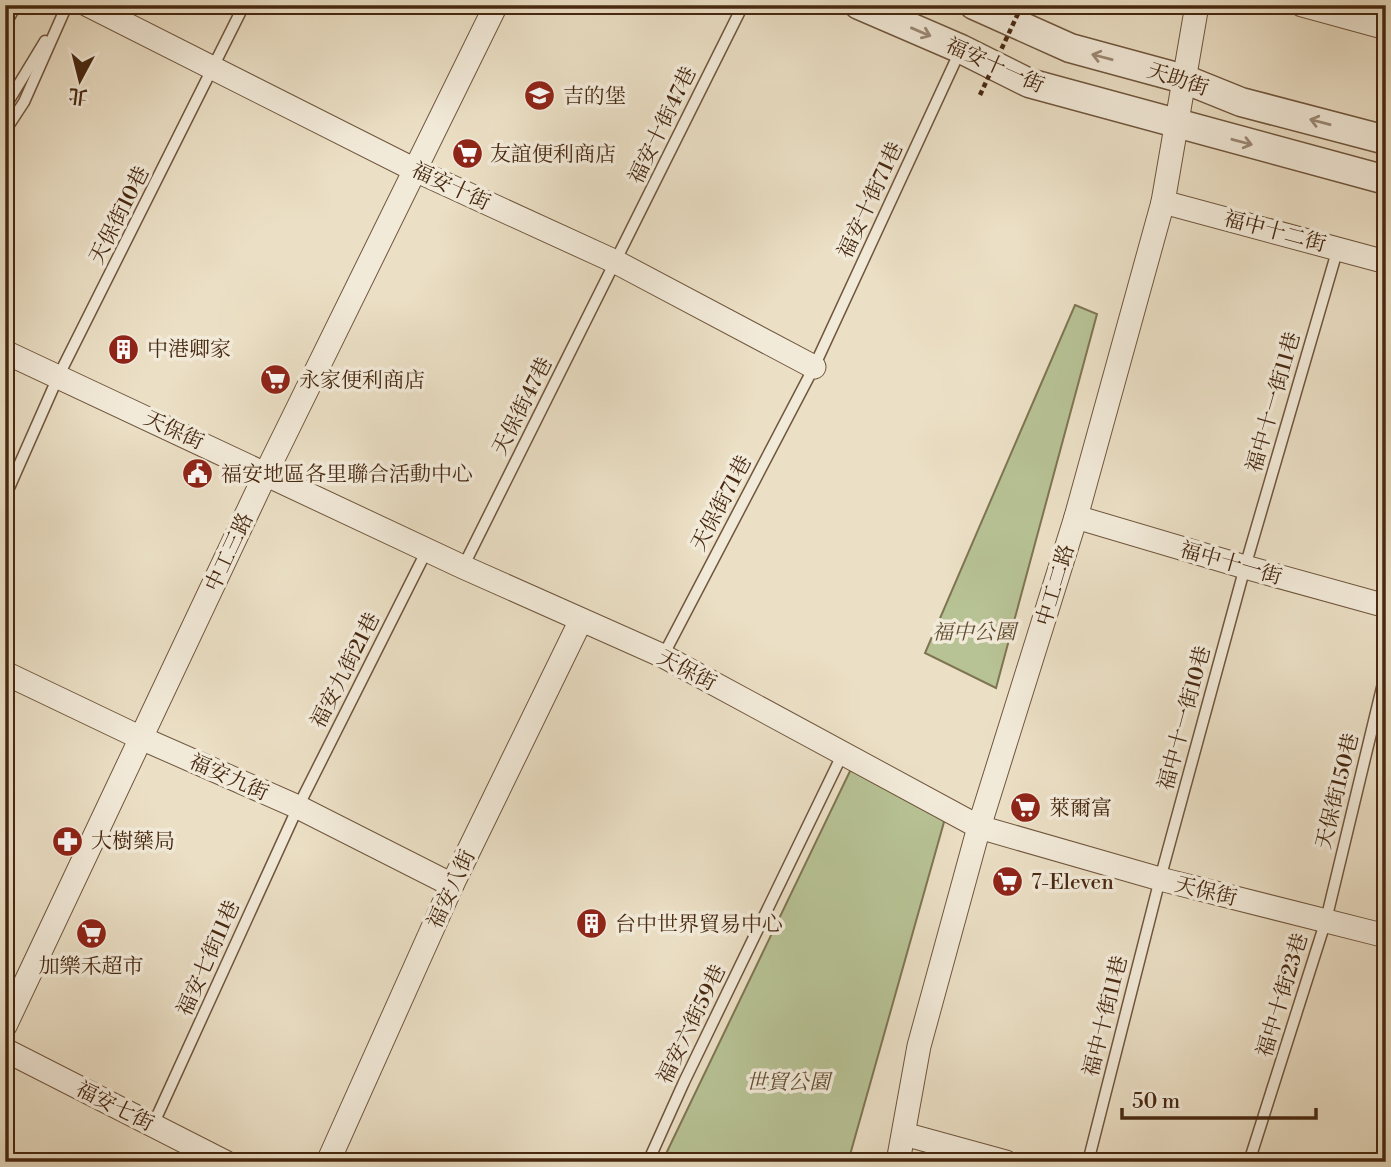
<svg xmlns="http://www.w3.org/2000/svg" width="1391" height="1167" font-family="'Libre Bodoni','Noto Serif TC',serif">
  <rect width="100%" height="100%" fill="#ebdfc5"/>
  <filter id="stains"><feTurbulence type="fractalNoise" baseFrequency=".00286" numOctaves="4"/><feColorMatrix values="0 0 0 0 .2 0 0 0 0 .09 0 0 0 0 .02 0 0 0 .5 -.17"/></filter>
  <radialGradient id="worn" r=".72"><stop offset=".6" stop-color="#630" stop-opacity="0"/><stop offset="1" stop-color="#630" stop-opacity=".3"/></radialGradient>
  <g fill="#b7c295" stroke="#7f7552" stroke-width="2">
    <polygon points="1075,305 1097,314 996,688 925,653"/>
    <polygon points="851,769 935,801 944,822 848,1162 662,1162"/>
  </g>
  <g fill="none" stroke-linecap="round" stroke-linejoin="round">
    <defs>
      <g id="service">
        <polyline points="5,25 16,5"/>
        <polyline points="1380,26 1385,5"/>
        <polyline points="5,107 45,41"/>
        <polyline points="5,131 24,102 67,5"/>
        <polyline points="5,497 58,377 244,5"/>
        <polyline points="463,567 743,5"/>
        <polyline points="663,656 814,367 960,51"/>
        <polyline points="153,1125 298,807 427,550"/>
        <polyline points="648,1162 684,1082 843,753"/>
        <polyline points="1088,1162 1160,879 1245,567 1338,248"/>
        <polyline points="1249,1162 1326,920 1386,671"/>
      </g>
      <g id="minor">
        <polyline points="88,5 415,170 616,262 814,367"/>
        <polyline points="1302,5 1386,28"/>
        <polyline points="1163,202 1386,262"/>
        <polyline points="5,352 463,567 663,656 979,827 1160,879 1386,936"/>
        <polyline points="1076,517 1245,567 1386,606"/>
        <polyline points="5,673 141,738 298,807 452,885"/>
        <polyline points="5,1026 266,473 496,5"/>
        <polyline points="5,1050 225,1162"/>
        <polyline points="904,1134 1006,1162"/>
        <polyline points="328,1162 452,885 581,620"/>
        <polyline points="898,1162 919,1046 979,827 1076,517 1163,202 1197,5"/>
      </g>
      <g id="tertiary">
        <polyline points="859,5 961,49 1029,83 1386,180"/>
        <polyline points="974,5 1070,48 1184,79 1241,102 1386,140"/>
      </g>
    </defs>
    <use href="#service" stroke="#70563d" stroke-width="13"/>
    <use href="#minor" stroke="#70563d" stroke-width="25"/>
    <use href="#tertiary" stroke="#70563d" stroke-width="31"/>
    <use href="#service" stroke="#f2ead9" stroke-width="10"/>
    <use href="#minor" stroke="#f2ead9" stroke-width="23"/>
    <use href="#tertiary" stroke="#f2ead9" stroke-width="28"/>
    <polyline stroke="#472810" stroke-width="4.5" stroke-dasharray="5 3.5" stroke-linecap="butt" points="980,95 1022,5"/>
  </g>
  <defs><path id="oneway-shaft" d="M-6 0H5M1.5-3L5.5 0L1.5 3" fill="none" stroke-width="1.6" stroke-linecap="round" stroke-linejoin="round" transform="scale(1.75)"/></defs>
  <g stroke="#9c8974">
    <use href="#oneway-shaft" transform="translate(921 32) rotate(23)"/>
    <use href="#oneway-shaft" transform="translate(1102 57) rotate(-165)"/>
    <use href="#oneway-shaft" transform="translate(1320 122) rotate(-165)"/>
    <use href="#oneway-shaft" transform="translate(1242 142) rotate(15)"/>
  </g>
  <defs>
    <symbol id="school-disc" viewBox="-11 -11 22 22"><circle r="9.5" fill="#8f2418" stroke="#f2ead9"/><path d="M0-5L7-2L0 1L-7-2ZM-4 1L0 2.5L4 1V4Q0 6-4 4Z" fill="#fff"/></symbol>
    <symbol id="supermarket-disc" viewBox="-11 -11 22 22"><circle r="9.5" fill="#8f2418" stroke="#f2ead9"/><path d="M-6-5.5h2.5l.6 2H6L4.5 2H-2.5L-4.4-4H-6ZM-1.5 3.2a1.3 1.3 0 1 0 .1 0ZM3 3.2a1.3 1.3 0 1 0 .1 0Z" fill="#fff"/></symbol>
    <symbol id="building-disc" viewBox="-11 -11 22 22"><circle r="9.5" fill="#8f2418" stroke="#f2ead9"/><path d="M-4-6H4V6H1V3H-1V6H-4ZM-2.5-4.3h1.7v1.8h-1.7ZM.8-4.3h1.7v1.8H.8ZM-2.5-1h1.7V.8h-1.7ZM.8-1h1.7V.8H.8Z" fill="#fff"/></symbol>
    <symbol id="civic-disc" viewBox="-11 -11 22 22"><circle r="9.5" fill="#8f2418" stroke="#f2ead9"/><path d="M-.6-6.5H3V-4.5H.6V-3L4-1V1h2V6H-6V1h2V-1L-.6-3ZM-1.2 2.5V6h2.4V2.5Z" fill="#fff"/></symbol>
    <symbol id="pharmacy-disc" viewBox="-11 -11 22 22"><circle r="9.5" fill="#8f2418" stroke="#f2ead9"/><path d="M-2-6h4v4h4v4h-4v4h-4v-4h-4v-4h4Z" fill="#fff"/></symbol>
  </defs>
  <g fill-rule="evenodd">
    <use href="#school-disc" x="522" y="78" width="35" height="35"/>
    <use href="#supermarket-disc" x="450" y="136" width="35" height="35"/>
    <use href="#building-disc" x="106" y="332" width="35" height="35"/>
    <use href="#supermarket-disc" x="258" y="362" width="35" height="35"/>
    <use href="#civic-disc" x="180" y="456" width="35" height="35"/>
    <use href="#supermarket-disc" x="1008" y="790" width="35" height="35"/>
    <use href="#pharmacy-disc" x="50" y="824" width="35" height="35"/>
    <use href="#supermarket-disc" x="990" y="864" width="35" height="35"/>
    <use href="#building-disc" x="574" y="906" width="35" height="35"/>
    <use href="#supermarket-disc" x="74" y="916" width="35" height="35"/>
  </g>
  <g text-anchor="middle" stroke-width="7" stroke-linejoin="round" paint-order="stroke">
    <g font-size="21" fill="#472810" stroke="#f2ead9">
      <text transform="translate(995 65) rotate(24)" y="7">福安十一街</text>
      <text transform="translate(1178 79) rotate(18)" y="7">天助街</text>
      <text transform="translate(662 125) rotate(-64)" y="7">福安十街47巷</text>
      <text transform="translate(451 186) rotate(25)" y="7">福安十街</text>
      <text transform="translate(870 200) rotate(-65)" y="7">福安十街71巷</text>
      <text transform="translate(119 215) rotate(-63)" y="7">天保街10巷</text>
      <text transform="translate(1275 231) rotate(15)" y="7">福中十二街</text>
      <text transform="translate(1273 402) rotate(-74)" y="7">福中十一街11巷</text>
      <text transform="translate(522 406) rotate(-63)" y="7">天保街47巷</text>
      <text transform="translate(174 430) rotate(25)" y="7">天保街</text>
      <text transform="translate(721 503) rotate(-62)" y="7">天保街71巷</text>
      <text transform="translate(229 552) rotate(-65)" y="7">中工三路</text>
      <text transform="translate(1231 563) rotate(16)" y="7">福中十一街</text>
      <text transform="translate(1055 585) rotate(-73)" y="7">中工二路</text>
      <text transform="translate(345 670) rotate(-63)" y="7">福安九街21巷</text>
      <text transform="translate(687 670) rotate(28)" y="7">天保街</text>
      <text transform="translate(1184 718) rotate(-75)" y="7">福中十一街10巷</text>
      <text transform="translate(229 777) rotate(24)" y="7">福安九街</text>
      <text transform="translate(1337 791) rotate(-76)" y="7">天保街150巷</text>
      <text transform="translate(451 889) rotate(-65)" y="7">福安八街</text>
      <text transform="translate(1206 891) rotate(14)" y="7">天保街</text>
      <text transform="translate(208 958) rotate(-66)" y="7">福安七街11巷</text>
      <text transform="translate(1282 995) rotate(-73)" y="7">福中十街23巷</text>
      <text transform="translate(1105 1016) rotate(-76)" y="7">福中十街11巷</text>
      <text transform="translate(691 1024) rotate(-64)" y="7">福安六街59巷</text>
      <text transform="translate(115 1106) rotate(27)" y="7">福安七街</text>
    </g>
    <g font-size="21" fill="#472810" stroke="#f2ead9" text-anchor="start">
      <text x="563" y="103">吉的堡</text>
      <text x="490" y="161">友誼便利商店</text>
      <text x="147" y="356">中港卿家</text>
      <text x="299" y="387">永家便利商店</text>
      <text x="221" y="481">福安地區各里聯合活動中心</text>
      <text x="1049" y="815">萊爾富</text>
      <text x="91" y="848">大樹藥局</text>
      <text x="1031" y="889">7-Eleven</text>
      <text x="615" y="931">台中世界貿易中心</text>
      <text x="91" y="973" text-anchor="middle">加樂禾超市</text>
    </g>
    <g font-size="21" font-style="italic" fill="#634e31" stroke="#f2ead9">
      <text x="974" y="639">福中公園</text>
      <text x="788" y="1089">世貿公園</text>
    </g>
  </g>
  <rect width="1391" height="1167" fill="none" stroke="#ebdfc5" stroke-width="28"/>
  <rect x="7" y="7" width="1377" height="1153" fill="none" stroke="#472810" stroke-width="3.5"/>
  <rect x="14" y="14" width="1363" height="1139" fill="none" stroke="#472810" stroke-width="2"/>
  <g transform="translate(80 80) rotate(187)" stroke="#f2ead9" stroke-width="5" paint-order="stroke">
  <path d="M0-5L12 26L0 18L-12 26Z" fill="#472810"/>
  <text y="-10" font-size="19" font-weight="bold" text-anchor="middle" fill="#472810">北</text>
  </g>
  <path d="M1122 1108v10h194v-10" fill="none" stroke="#472810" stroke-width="3.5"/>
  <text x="1132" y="1108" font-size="21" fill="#472810" stroke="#f2ead9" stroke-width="5" paint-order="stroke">50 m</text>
  <rect width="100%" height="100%" filter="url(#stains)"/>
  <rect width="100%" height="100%" fill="url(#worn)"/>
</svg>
